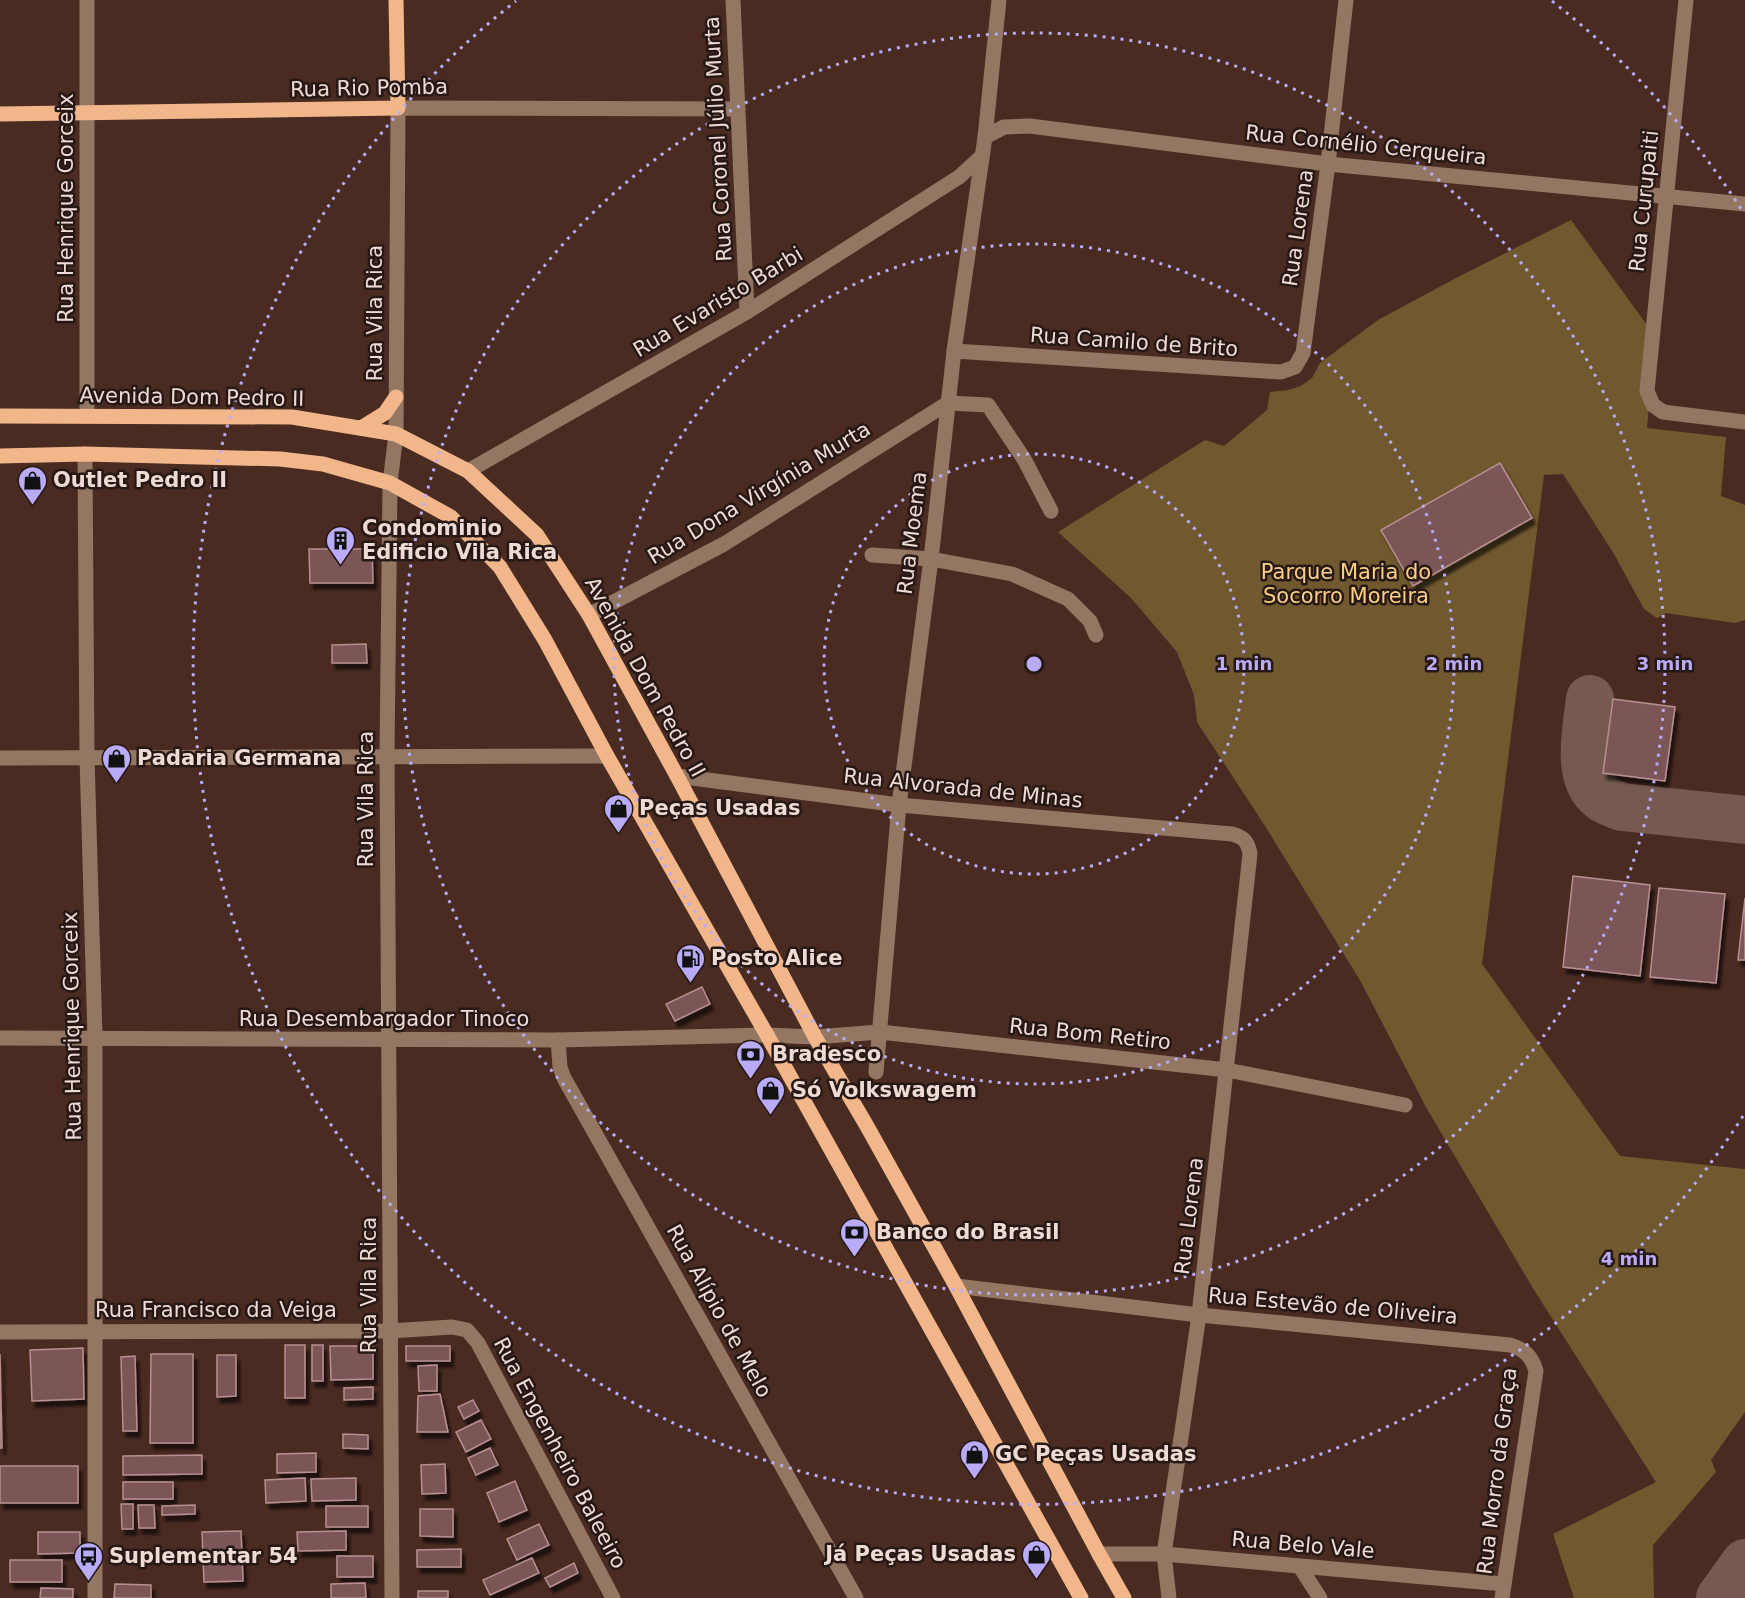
<svg xmlns="http://www.w3.org/2000/svg" width="1745" height="1598" font-family="'DejaVu Sans',sans-serif">
  <defs>
    <filter id="shadow"><feDropShadow dx="3.5" dy="6" stdDeviation="1.5" flood-color="#0009"/></filter>
  </defs>
  <rect width="100%" height="100%" fill="#4a2b22"/>
  <polygon fill="#71592f" points="1571,220 1655,336 1647,428 1726,437 1721,496 1745,505 1745,620 1735,623 1666,613 1657,618 1644,609 1614,554 1563,474 1544,475 1482,964 1620,1156 1745,1169 1745,1412 1711,1460 1716,1472 1653,1545 1654,1598 1574,1598 1553,1534 1656,1482 1534,1290 1427,1109 1361,982 1267,829 1197,722 1194,695 1177,652 1131,598 1058,532 1205,440 1224,446 1267,410 1270,392 1288,390 1301,386 1312,378 1320,363 1378,320 1456,278"/>
  <g fill="none" stroke-linecap="round" stroke-linejoin="round">
    <g stroke="#765a52" stroke-width="48">
      <path d="M1590 699C1587 727 1575 777 1601 797 1607 802 1615 804 1622 807L1745 820"/>
      <polyline points="1720,1598 1745,1563"/>
    </g>
  </g>
  <g fill="#7b5657" stroke="#b78f90" stroke-width="1.5" filter="url(#shadow)">
    <polygon points="1500,463 1532,518 1413,586 1381,530"/>
    <polygon points="309,549 372,549 373,583 310,583"/>
    <polygon points="366,644 367,663 332,663 332,645"/>
    <polygon points="1613,699 1675,707 1665,781 1603,773"/>
    <polygon points="1573,876 1650,885 1640,976 1563,967"/>
    <polygon points="1659,888 1725,894 1716,983 1650,977"/>
    <polygon points="1745,898 1745,960 1738,960"/>
    <polygon points="702,987 710,1004 675,1021 666,1004"/>
    <rect x="285" y="1345" width="20" height="53"/>
    <rect x="312" y="1345" width="11" height="36"/>
    <polygon points="330,1346 373,1346 373,1379 331,1380"/>
    <rect x="406" y="1346" width="44" height="15"/>
    <polygon points="83,1348 84,1399 32,1401 30,1350"/>
    <polygon points="0,1354 2,1448 0,1448"/>
    <polygon points="151,1354 193,1354 193,1443 150,1443"/>
    <polygon points="217,1355 236,1355 236,1396 217,1397"/>
    <polygon points="135,1356 137,1431 123,1431 121,1357"/>
    <polygon points="437,1365 437,1391 419,1391 418,1366"/>
    <polygon points="373,1387 373,1399 344,1400 344,1388"/>
    <polygon points="440,1394 448,1432 417,1432 418,1396"/>
    <polygon points="473,1400 479,1411 464,1419 458,1407"/>
    <polygon points="481,1420 491,1439 466,1452 456,1432"/>
    <polygon points="343,1434 368,1435 368,1449 343,1448"/>
    <polygon points="490,1448 498,1465 476,1475 468,1458"/>
    <polygon points="316,1453 316,1472 277,1473 277,1454"/>
    <polygon points="202,1455 202,1474 123,1475 123,1456"/>
    <polygon points="445,1464 446,1493 422,1494 421,1465"/>
    <rect x="0" y="1466" width="78" height="37"/>
    <polygon points="305,1478 306,1501 266,1503 265,1480"/>
    <polygon points="356,1478 356,1500 312,1501 311,1479"/>
    <polygon points="515,1481 527,1510 499,1522 487,1493"/>
    <rect x="123" y="1482" width="50" height="17"/>
    <polygon points="121,1504 133,1504 133,1529 122,1529"/>
    <polygon points="138,1505 154,1505 155,1528 139,1528"/>
    <polygon points="195,1505 195,1514 162,1515 162,1506"/>
    <rect x="326" y="1506" width="42" height="21"/>
    <polygon points="420,1509 453,1509 453,1537 420,1536"/>
    <polygon points="539,1524 549,1545 517,1560 507,1539"/>
    <polygon points="241,1531 243,1581 204,1582 202,1532"/>
    <polygon points="346,1531 346,1550 298,1551 297,1532"/>
    <polygon points="38,1532 80,1532 80,1553 38,1554"/>
    <polygon points="461,1549 461,1567 417,1567 417,1550"/>
    <rect x="337" y="1556" width="36" height="21"/>
    <polygon points="532,1558 539,1573 490,1595 483,1580"/>
    <rect x="10" y="1560" width="52" height="22"/>
    <polygon points="574,1563 578,1573 550,1587 545,1578"/>
    <polygon points="365,1583 366,1598 331,1598 331,1584"/>
    <polygon points="115,1584 151,1585 151,1598 114,1598"/>
    <polygon points="41,1588 73,1589 73,1598 40,1598"/>
    <rect x="418" y="1591" width="30" height="7"/>
  </g>
  <g fill="none" stroke-linecap="round" stroke-linejoin="round">
    <g stroke="#937762" stroke-width="15">
      <polyline points="733,0 747,312"/>
      <polyline points="1686,0 1647,391 1653,405 1663,412 1745,422"/>
      <polyline points="985,137 1004,127 1030,126 1328,164 1745,204"/>
      <polyline points="954,351 1281,372 1295,367 1303,353 1328,164 1346,0"/>
      <polyline points="87,416 87,0"/>
      <polyline points="85,454 87,757 95,1037 95,1598"/>
      <polyline points="468,471 747,312 959,177 982,156"/>
      <polyline points="872,555 931,559 1012,574 1068,599 1090,621 1096,635"/>
      <polyline points="589,615 724,544 948,403 988,405 1024,459 1051,511"/>
      <polyline points="0,758 607,756"/>
      <path d="M677 776 899 805 1232 834C1244 837 1248 842 1250 854L1199 1315 1164 1554 1169 1598"/>
      <polyline points="0,1038 558,1040 767,1035 815,1037 880,1032 1227,1070 1405,1105"/>
      <polyline points="558,1040 560,1067 564,1078 856,1598"/>
      <polyline points="876,1072 899,805 931,559 954,351 985,137 999,0"/>
      <path d="M956 1286 1199 1315 1510 1345C1525 1349 1532 1357 1536 1371L1502 1598"/>
      <polyline points="0,1332 390,1331 452,1327 467,1330 478,1343 613,1598"/>
      <polyline points="1099,1554 1164,1554 1504,1584"/>
      <polyline points="1300,1567 1320,1598"/>
      <polyline points="392,1598 387,756 390,483 396,434 398,108 738,109"/>
    </g>
    <g stroke="#f1b78b" stroke-width="15">
      <polyline points="0,114 398,108 396,0"/>
      <polyline points="0,416 292,417 396,434 468,471 537,535 589,615 677,776 815,1037 868,1128 956,1286 1099,1554 1124,1598"/>
      <polyline points="361,428 385,413 396,397"/>
      <polyline points="0,456 85,454 280,459 323,464 390,483 451,517 500,567 545,640 607,756 767,1035 1081,1598"/>
    </g>
  </g>
  <g fill="none" stroke="#b9abf7" stroke-width="3" stroke-dasharray="3 6">
    <circle cx="1034" cy="664" r="210"/>
    <circle cx="1034" cy="664" r="420"/>
    <circle cx="1034" cy="664" r="631"/>
    <path d="M1743 1116A841 841 0 1 1 516 1M1552 1A841 841 0 0 1 1743 212"/>
  </g>
  <defs>
    <symbol id="shop-pin" viewBox="-11 -11 22 30"><path d="M0 17L-7.5 6A9.5 9.5 0 1 1 7.5 6Z" fill="#b9abf7" stroke="#261814"/><path d="M-5-2.5h2.3a2.7 3.5 0 0 1 5.4 0H5L5.5 6h-11ZM-1.5-2.5h3a1.5 2.3 0 0 0-3 0Z" fill="#111"/></symbol>
    <symbol id="building-pin" viewBox="-11 -11 22 30"><path d="M0 17L-7.5 6A9.5 9.5 0 1 1 7.5 6Z" fill="#b9abf7" stroke="#261814"/><path d="M-4-6H4V6H1V3H-1V6H-4ZM-2.5-4.3h1.7v1.8h-1.7ZM.8-4.3h1.7v1.8H.8ZM-2.5-1h1.7V.8h-1.7ZM.8-1h1.7V.8H.8Z" fill="#111"/></symbol>
    <symbol id="fuel-pin" viewBox="-11 -11 22 30"><path d="M0 17L-7.5 6A9.5 9.5 0 1 1 7.5 6Z" fill="#b9abf7" stroke="#261814"/><path d="M-5.5-6h7V0h2V4h1.3V-2.5L3-4.5l.8-.8L6-3V5H2.5V1h-1V6h-7ZM-4.2-4.7v3.2H.2V-4.7Z" fill="#111"/></symbol>
    <symbol id="bank-pin" viewBox="-11 -11 22 30"><path d="M0 17L-7.5 6A9.5 9.5 0 1 1 7.5 6Z" fill="#b9abf7" stroke="#261814"/><path d="M-6-4H6V4H-6ZM0-2.3a2.3 2.3 0 1 0 0 4.6a2.3 2.3 0 1 0 0-4.6Z" fill="#111"/></symbol>
    <symbol id="bus-pin" viewBox="-11 -11 22 30"><path d="M0 17L-7.5 6A9.5 9.5 0 1 1 7.5 6Z" fill="#b9abf7" stroke="#261814"/><path d="M-5-6H5V4H4V6H2V4H-2V6H-4V4H-5ZM-3.5-4V0h7V-4ZM-3.5 1.2v1.5H-2V1.2ZM2 1.2v1.5H3.5V1.2Z" fill="#111"/></symbol>
  </defs>
  <g fill-rule="evenodd">
    <use href="#shop-pin" x="16" y="464" width="33" height="45"/>
    <use href="#building-pin" x="324" y="524" width="33" height="45"/>
    <use href="#shop-pin" x="100" y="742" width="33" height="45"/>
    <use href="#shop-pin" x="602" y="792" width="33" height="45"/>
    <use href="#fuel-pin" x="674" y="942" width="33" height="45"/>
    <use href="#bank-pin" x="734" y="1038" width="33" height="45"/>
    <use href="#shop-pin" x="754" y="1074" width="33" height="45"/>
    <use href="#bank-pin" x="838" y="1216" width="33" height="45"/>
    <use href="#shop-pin" x="958" y="1438" width="33" height="45"/>
    <use href="#shop-pin" x="1020" y="1538" width="33" height="45"/>
    <use href="#bus-pin" x="72" y="1540" width="33" height="45"/>
  </g>
  <g text-anchor="middle" stroke-width="5" stroke-linejoin="round" paint-order="stroke">
    <g font-size="21" fill="#efdad4" stroke="#261814">
      <text transform="translate(369 88) rotate(-1)" y="7">Rua Rio Pomba</text>
      <text transform="translate(718 139) rotate(-93)" y="7">Rua Coronel Júlio Murta</text>
      <text transform="translate(1366 145) rotate(6)" y="7">Rua Cornélio Cerqueira</text>
      <text transform="translate(1644 201) rotate(-84)" y="7">Rua Curupaiti</text>
      <text transform="translate(66 208) rotate(-90)" y="7">Rua Henrique Gorceix</text>
      <text transform="translate(1298 228) rotate(-82)" y="7">Rua Lorena</text>
      <text transform="translate(718 302) rotate(-31)" y="7">Rua Evaristo Barbi</text>
      <text transform="translate(375 313) rotate(-90)" y="7">Rua Vila Rica</text>
      <text transform="translate(1134 342) rotate(4)" y="7">Rua Camilo de Brito</text>
      <text transform="translate(192 397) rotate(1)" y="7">Avenida Dom Pedro II</text>
      <text transform="translate(759 493) rotate(-31)" y="7">Rua Dona Virgínia Murta</text>
      <text transform="translate(912 533) rotate(-83)" y="7">Rua Moema</text>
      <text transform="translate(645 677) rotate(61)" y="7">Avenida Dom Pedro II</text>
      <text transform="translate(963 788) rotate(6)" y="7">Rua Alvorada de Minas</text>
      <text transform="translate(366 799) rotate(-90)" y="7">Rua Vila Rica</text>
      <text x="384" y="1026">Rua Desembargador Tinoco</text>
      <text transform="translate(72 1026) rotate(-91)" y="7">Rua Henrique Gorceix</text>
      <text transform="translate(1090 1034) rotate(6)" y="7">Rua Bom Retiro</text>
      <text transform="translate(1189 1216) rotate(-83)" y="7">Rua Lorena</text>
      <text transform="translate(369 1285) rotate(-90)" y="7">Rua Vila Rica</text>
      <text transform="translate(1333 1306) rotate(5)" y="7">Rua Estevão de Oliveira</text>
      <text x="216" y="1317">Rua Francisco da Veiga</text>
      <text transform="translate(719 1311) rotate(61)" y="7">Rua Alípio de Melo</text>
      <text transform="translate(560 1453) rotate(62)" y="7">Rua Engenheiro Baleeiro</text>
      <text transform="translate(1497 1471) rotate(-83)" y="7">Rua Morro da Graça</text>
      <text transform="translate(1303 1545) rotate(5)" y="7">Rua Belo Vale</text>
    </g>
    <g font-size="21" font-weight="bold" fill="#efdad4" stroke="#261814" text-anchor="start">
      <text x="53" y="487">Outlet Pedro II</text>
      <text x="362" y="535">Condominio<tspan x="362" dy="24">Edificio Vila Rica</tspan></text>
      <text x="137" y="765">Padaria Germana</text>
      <text x="639" y="815">Peças Usadas</text>
      <text x="711" y="965">Posto Alice</text>
      <text x="772" y="1061">Bradesco</text>
      <text x="792" y="1097">Só Volkswagem</text>
      <text x="876" y="1239">Banco do Brasil</text>
      <text x="995" y="1461">GC Peças Usadas</text>
      <text x="1016" y="1561" text-anchor="end">Já Peças Usadas</text>
      <text x="109" y="1563">Suplementar 54</text>
    </g>
    <g font-size="21" fill="#fdcf83" stroke="#261814">
      <text x="1346" y="579">Parque Maria do<tspan x="1346" dy="24">Socorro Moreira</tspan></text>
    </g>
  </g>
  <circle cx="1034" cy="664" r="9" fill="#b9abf7" stroke="#261814" stroke-width="3"/>
  <g font-size="18" text-anchor="middle" font-weight="bold" fill="#b9abf7" stroke="#261814" stroke-width="5" stroke-linejoin="round" paint-order="stroke">
    <text x="1244" y="670">1 min</text>
    <text x="1454" y="670">2 min</text>
    <text x="1665" y="670">3 min</text>
    <text x="1629" y="1265">4 min</text>
  </g>
</svg>
